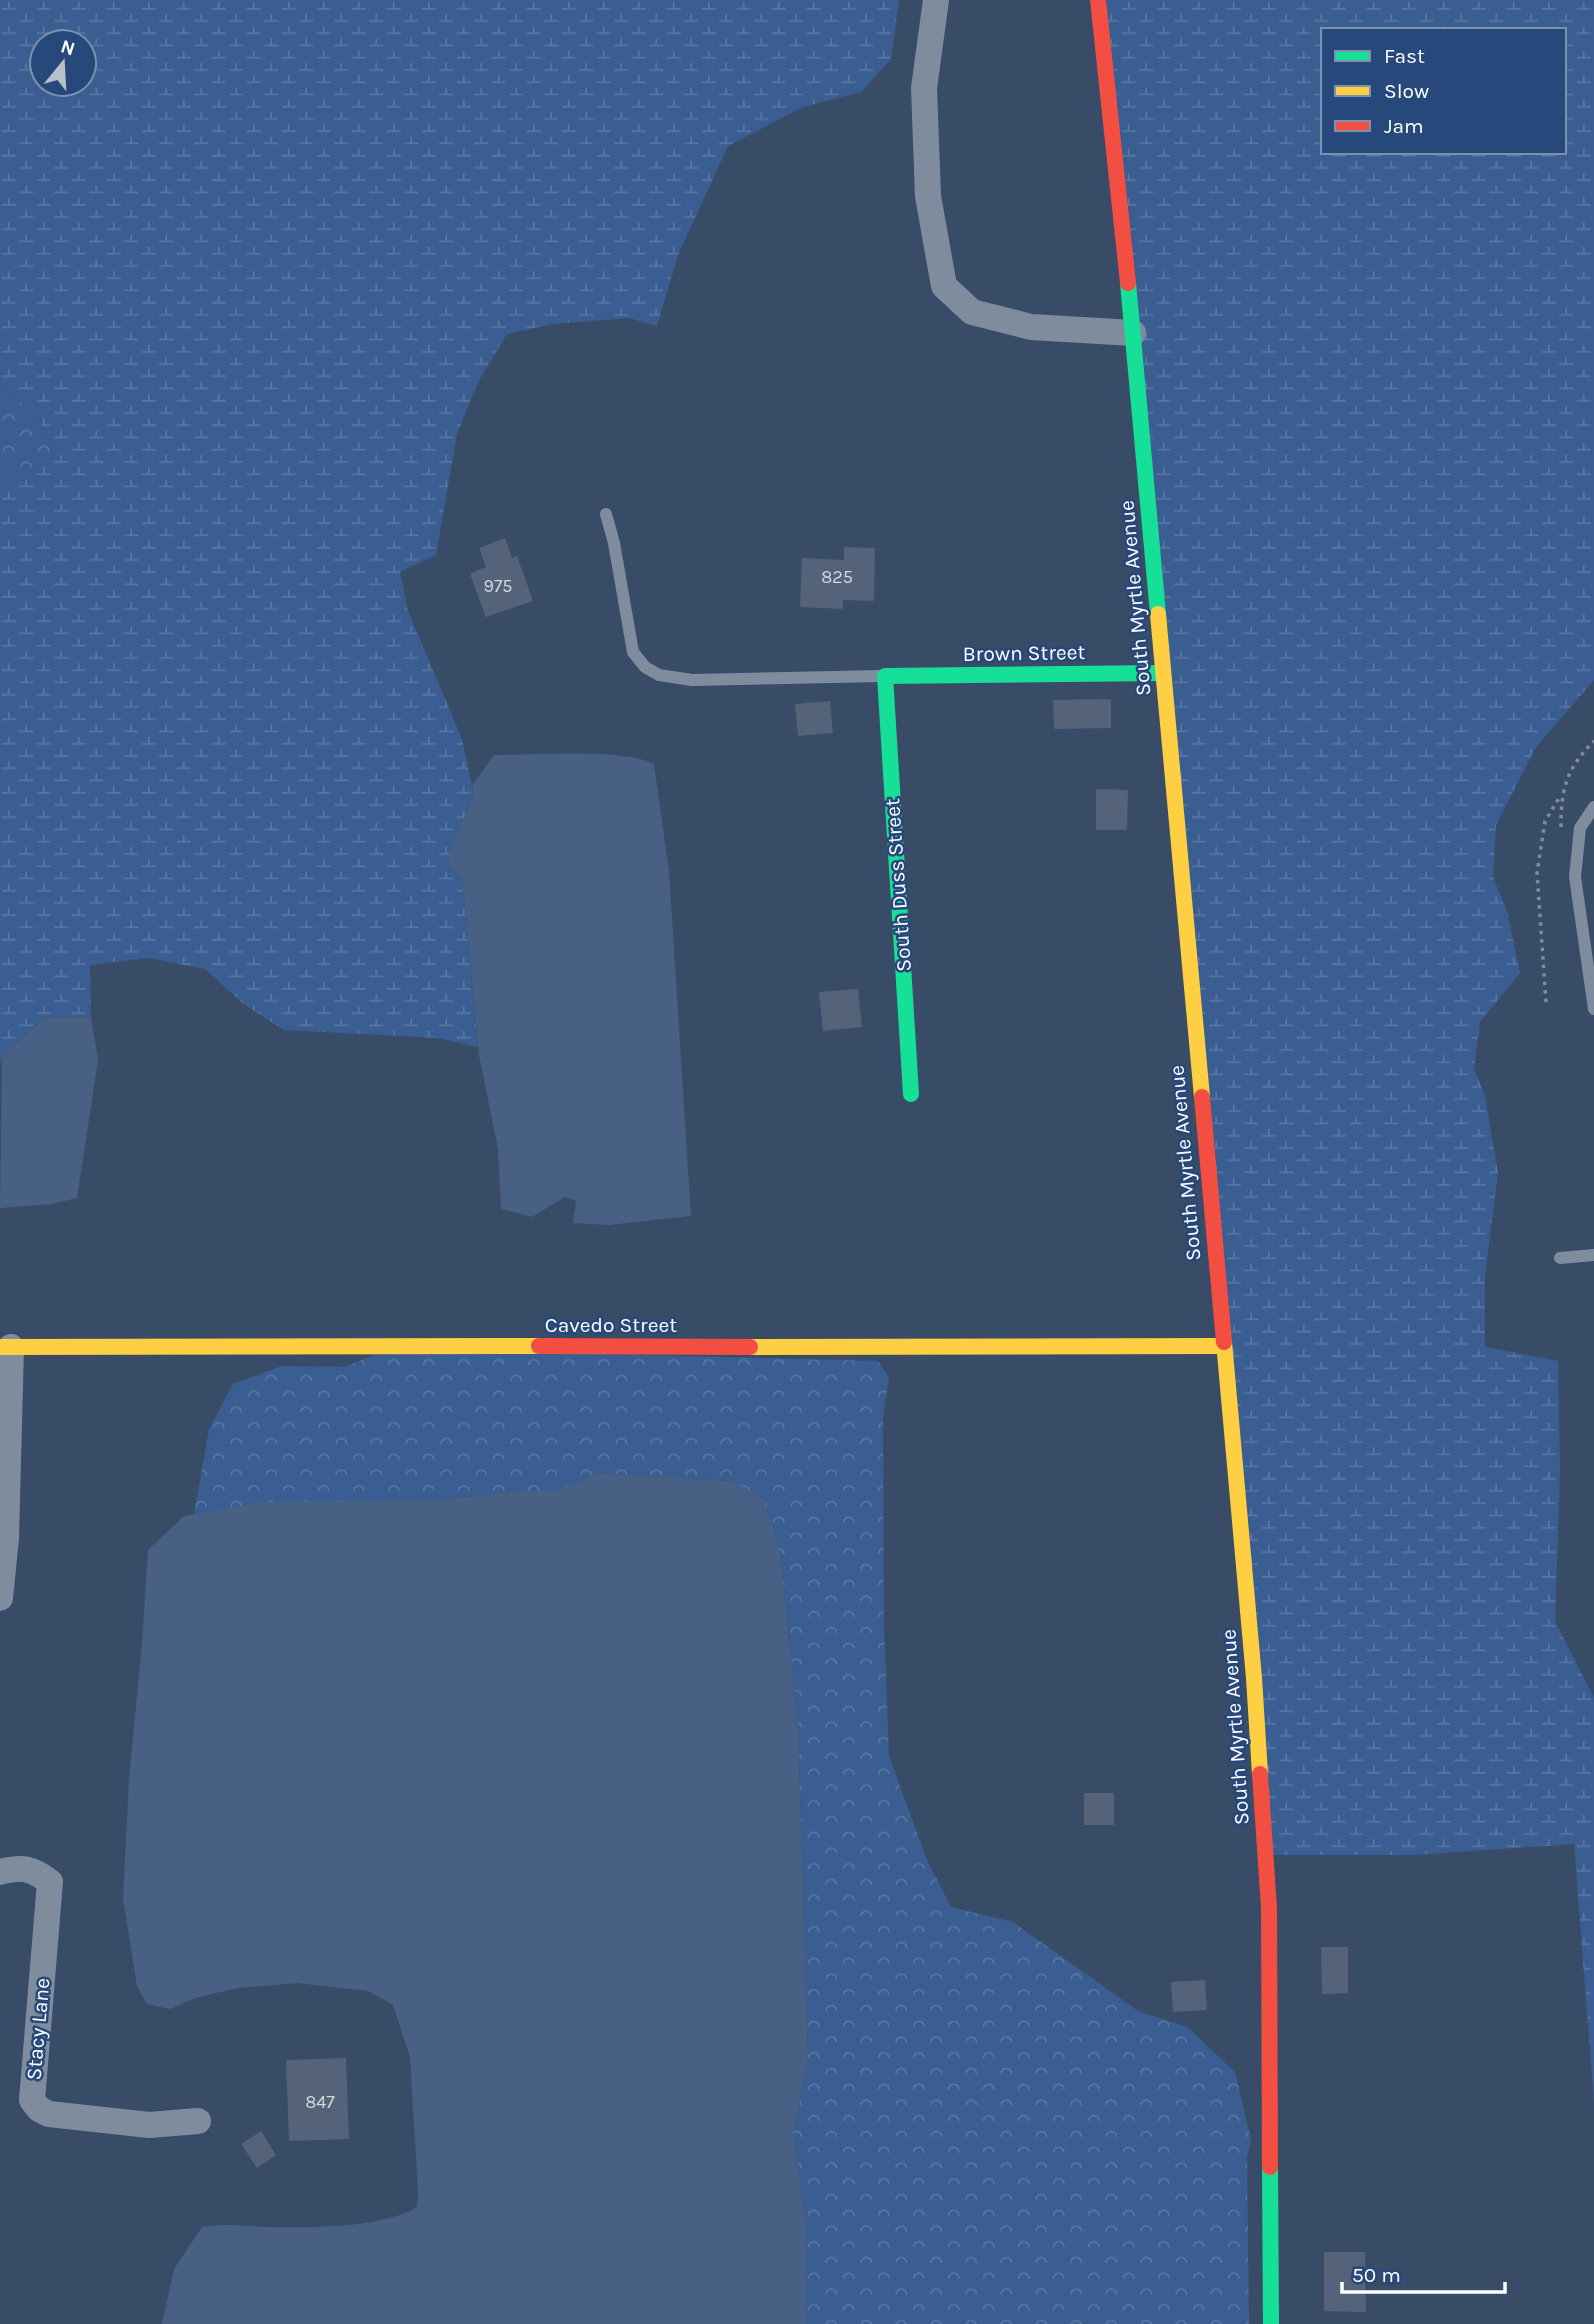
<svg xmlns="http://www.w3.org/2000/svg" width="1594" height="2324" font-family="Karla,sans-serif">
  <defs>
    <pattern id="forest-crowns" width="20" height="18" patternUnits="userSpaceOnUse" patternTransform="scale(1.75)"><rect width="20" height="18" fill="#3a5e91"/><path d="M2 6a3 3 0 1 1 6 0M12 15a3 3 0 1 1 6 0" fill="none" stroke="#5876a2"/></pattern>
    <pattern id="wetland-marsh" width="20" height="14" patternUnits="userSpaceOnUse" patternTransform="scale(1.75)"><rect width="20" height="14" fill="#3a5e91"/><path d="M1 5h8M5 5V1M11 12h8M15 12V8" fill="none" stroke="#5876a2"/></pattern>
  </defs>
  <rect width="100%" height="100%" fill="#394c67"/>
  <g fill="url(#forest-crowns)">
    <path d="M0 386C27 406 47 420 53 456L27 477H0Z"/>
    <polygon points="390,1348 878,1361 889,1378 883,1417 884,1624 889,1756 927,1860 951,1907 1013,1922 1138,2011 1187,2027 1235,2072 1251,2140 1247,2159 1249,2324 805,2324 805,2218 793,2132 808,2058 798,1725 780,1554 733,1481 596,1473 558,1491 521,1491 429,1501 194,1514 209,1429 233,1384 282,1366 345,1367"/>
  </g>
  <g fill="url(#wetland-marsh)" fill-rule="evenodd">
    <path d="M0 0H899L891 59 861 92 803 107 728 146 678 255 657 326 629 318 553 324 507 334 477 384 457 434 436 555 400 572 408 611 462 739 474 795 452 845 462 876 478 1047 438 1038 284 1030 245 1005 205 969 149 958 90 965 91 1017 44 1018 2 1057 0 1067V477H27L53 456C47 420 27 406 0 386ZM42 42H84V84H42Z"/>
    <path d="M1098 0H1594V680L1536 747 1496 825 1493 877 1507 911 1520 973 1480 1022 1474 1069 1485 1096 1498 1173 1485 1275V1347L1558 1361 1560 1473 1555 1621 1594 1698V2102L1574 1844 1414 1855H1266ZM1323 30H1564V152H1323Z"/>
  </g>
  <g fill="#486083">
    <path d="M494 755C532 755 624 748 654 764L669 872 691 1216 609 1225 573 1223 576 1201 565 1197 532 1217 501 1209 498 1149 479 1055 462 876 448 864 452 845 474 795 472 786Z"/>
    <polygon points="91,1017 98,1060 77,1198 51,1204 0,1208 2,1057 44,1018"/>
    <path d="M596 1473 733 1481 764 1500 780 1554 798 1725 808 2058 793 2132 805 2218V2324H162L174 2269 202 2227C225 2223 245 2226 267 2227 306 2228 385 2228 417 2207L418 2193 410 2057 393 2005 368 1991 297 1983 238 1988 195 1998 170 2009 147 2004 137 1986 123 1899 129 1779 142 1643 148 1550 184 1516 262 1502 429 1501 521 1491H558Z"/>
  </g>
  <g fill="#546379">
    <polygon points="505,538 512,558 517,556 533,601 486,617 470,574 486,567 479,548"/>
    <polygon points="844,547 875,548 874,601 843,600 843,609 800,607 802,558 844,560"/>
    <polygon points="1111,699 1111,728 1054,729 1053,700"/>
    <polygon points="830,701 833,733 798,736 795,704"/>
    <polygon points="1096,789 1128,790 1127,830 1096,830"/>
    <polygon points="858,989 862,1027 823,1031 819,992"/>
    <rect x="1084" y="1793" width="30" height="32"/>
    <polygon points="1321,1947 1348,1947 1348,1993 1322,1994"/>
    <polygon points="1205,1980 1207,2010 1173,2012 1171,1982"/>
    <polygon points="346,2058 349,2139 289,2141 286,2060"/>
    <polygon points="261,2131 276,2155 257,2168 241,2144"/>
    <polygon points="1324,2252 1365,2252 1366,2312 1324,2311"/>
  </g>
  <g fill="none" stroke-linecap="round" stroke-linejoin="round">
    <g stroke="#7e8c9e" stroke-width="3.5" stroke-dasharray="3.5 5" stroke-linecap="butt">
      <path d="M1561 827C1561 789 1566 769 1594 741"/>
      <polyline points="1546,1002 1537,873 1545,821 1561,795"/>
    </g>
    <g stroke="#7e8c9e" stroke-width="12">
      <polyline points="606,514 614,543 633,652 645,667 659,675 692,680 881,676"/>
      <polyline points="1594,807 1580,828 1575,877 1594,1009"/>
      <polyline points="1560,1258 1594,1255"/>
    </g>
    <g stroke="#7e8c9e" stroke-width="26">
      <polyline points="936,0 924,88 928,196 944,286 972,312 1031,327 1133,333"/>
      <polyline points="0,1598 6,1538 11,1347"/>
      <path d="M0 1872C22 1866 32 1868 50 1882L32 2100 39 2109 49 2114 149 2125 198 2121"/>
    </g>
    <g stroke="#16e098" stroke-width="16">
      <polyline points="1128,283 1158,614"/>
      <polyline points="911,1094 885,676 1163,673"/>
      <polyline points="1270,2167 1271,2324"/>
    </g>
    <g stroke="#ffcf43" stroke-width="16">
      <polyline points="1158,614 1202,1097"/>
      <polyline points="1224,1342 1254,1678 1260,1774"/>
      <polyline points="0,1347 539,1346"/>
      <polyline points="750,1347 1222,1346"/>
    </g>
    <g stroke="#f24e42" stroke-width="16">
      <polyline points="1098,0 1128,283"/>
      <polyline points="1202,1097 1224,1342"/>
      <polyline points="539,1346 750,1347"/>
      <polyline points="1260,1774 1269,1908 1270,2167"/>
    </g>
  </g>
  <g text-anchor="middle" stroke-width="5" stroke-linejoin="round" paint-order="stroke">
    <g font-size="18" fill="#d4d8de">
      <text x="837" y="583">825</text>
      <text x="498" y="592">975</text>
      <text x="320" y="2108">847</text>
    </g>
    <g font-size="21" fill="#fff" stroke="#26487a">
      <text transform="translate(1135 598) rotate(-95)" y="7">South Myrtle Avenue</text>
      <text transform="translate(1024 653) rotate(-1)" y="7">Brown Street</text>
      <text transform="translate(898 885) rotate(-94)" y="7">South Duss Street</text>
      <text transform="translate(1185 1163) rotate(-95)" y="7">South Myrtle Avenue</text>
      <text x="611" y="1332">Cavedo Street</text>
      <text transform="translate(1235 1727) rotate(-94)" y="7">South Myrtle Avenue</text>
      <text transform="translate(38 2029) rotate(-85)" y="7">Stacy Lane</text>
    </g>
  </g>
  <rect x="1321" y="28" width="245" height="126" fill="#26487a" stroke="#7d91af" stroke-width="2"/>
  <rect x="1335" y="51" width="35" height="10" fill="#16e098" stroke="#7d91af" stroke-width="2"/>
  <text x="1384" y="63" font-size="21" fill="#ffffff">Fast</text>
  <rect x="1335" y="86" width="35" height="10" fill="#ffcf43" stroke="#7d91af" stroke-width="2"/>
  <text x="1384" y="98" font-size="21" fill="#ffffff">Slow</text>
  <rect x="1335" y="121" width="35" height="10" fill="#f24e42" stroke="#7d91af" stroke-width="2"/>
  <text x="1384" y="133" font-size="21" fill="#ffffff">Jam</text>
  <g transform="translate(63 63) rotate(18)"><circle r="33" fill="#26487a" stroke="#7d91af" stroke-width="2"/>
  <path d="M0-5L12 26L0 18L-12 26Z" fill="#bac0ca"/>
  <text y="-10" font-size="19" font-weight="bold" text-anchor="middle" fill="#ffffff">N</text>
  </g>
  <path d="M1342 2282v10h163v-10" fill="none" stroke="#ffffff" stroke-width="3.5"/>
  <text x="1352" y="2282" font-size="21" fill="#ffffff" stroke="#26487a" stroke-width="5" paint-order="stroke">50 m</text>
</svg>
